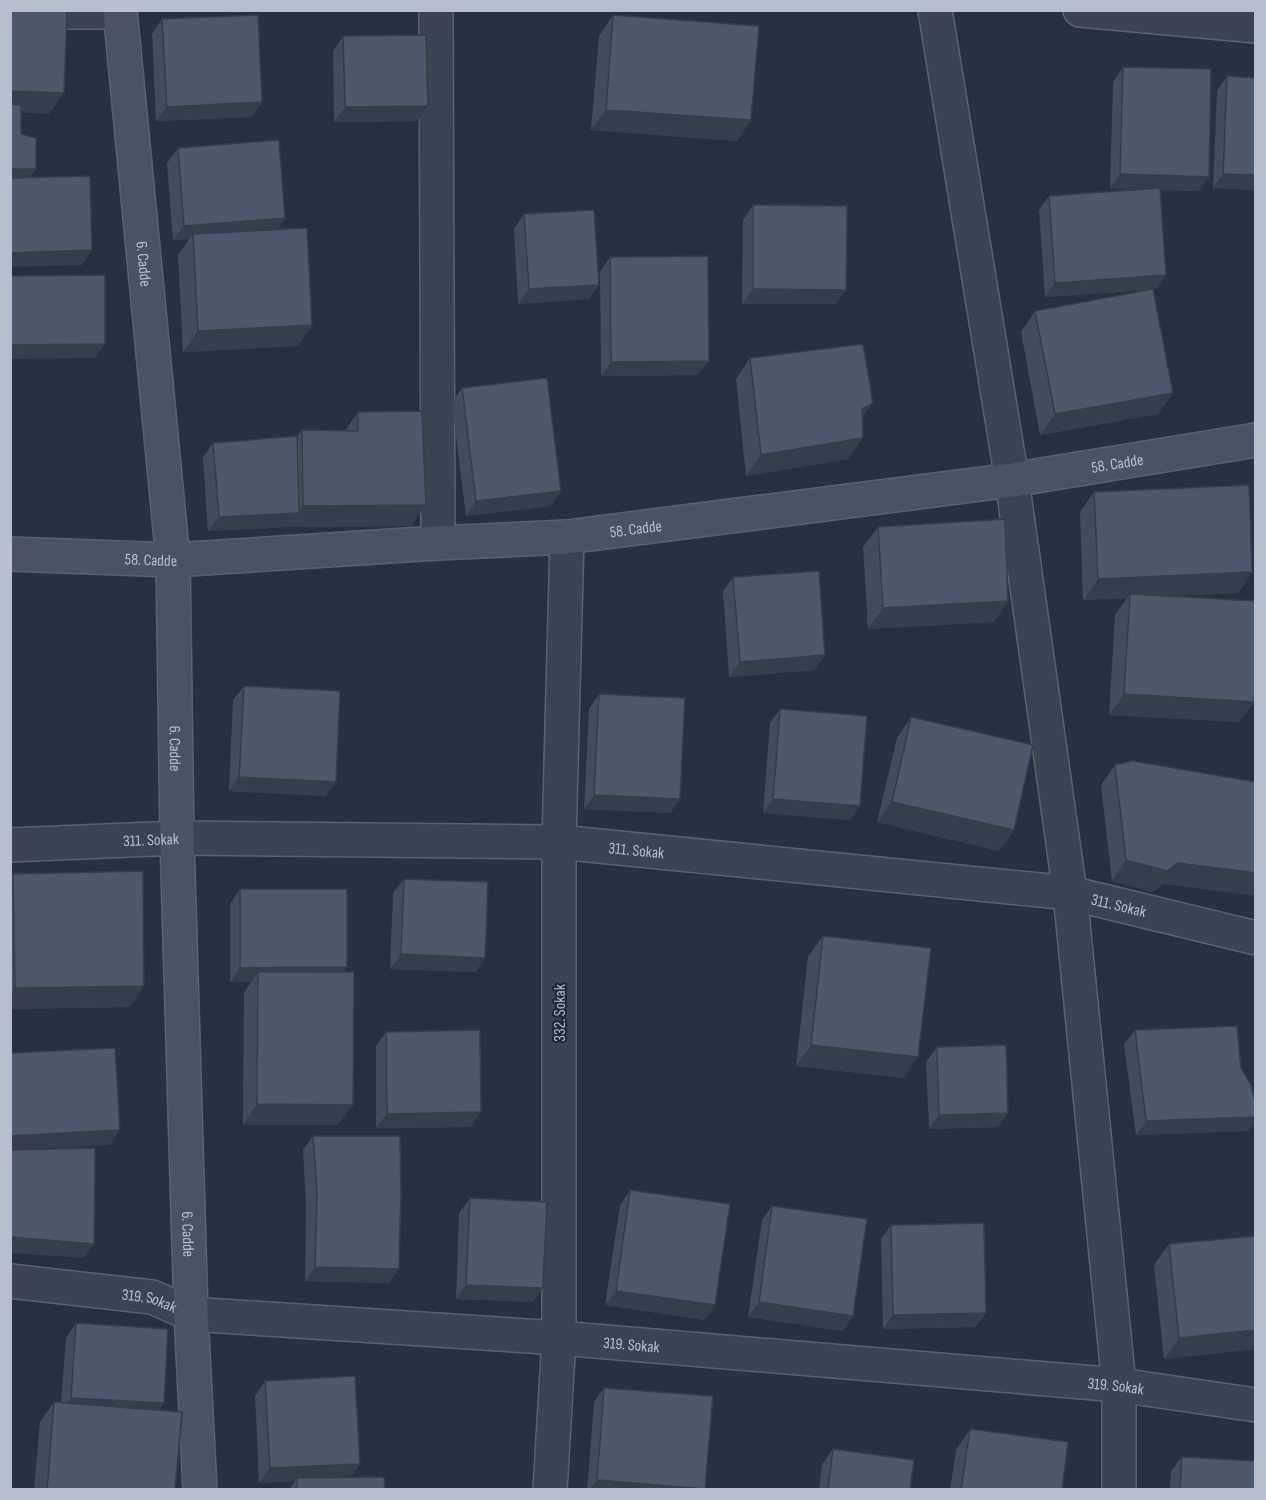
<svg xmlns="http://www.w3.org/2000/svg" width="1266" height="1500" font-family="'Sofia Sans Condensed',sans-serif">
  <rect width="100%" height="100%" fill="#263242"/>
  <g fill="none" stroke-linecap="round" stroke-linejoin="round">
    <defs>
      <g id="street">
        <polyline points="436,10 438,543"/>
        <polyline points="935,10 1012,480 1070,893 1119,1385 1119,1490"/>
        <polyline points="1080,10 1256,26"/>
        <polyline points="10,12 120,12"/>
        <path id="s1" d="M10 845 177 838 559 842 1070 893 1256 938"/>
        <path id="s2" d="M10 1281 152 1297 191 1314 559 1338 1119 1385 1256 1405"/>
        <polyline points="550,1490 559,1338 559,842 567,537"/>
      </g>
      <g id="secondary">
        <path id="s3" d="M120 10 173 560 177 838 191 1314 200 1490"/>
        <path id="s4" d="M10 554 173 560 438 543 567 537 1012 480 1256 440"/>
      </g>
    </defs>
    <use href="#street" stroke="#59626f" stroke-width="36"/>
    <use href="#secondary" stroke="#59626f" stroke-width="36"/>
    <use href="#street" stroke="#3b4452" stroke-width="33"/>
    <use href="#secondary" stroke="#495365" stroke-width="33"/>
  </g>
  <g fill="#414c5c">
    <polygon points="613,15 751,120 737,141 591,130 599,36"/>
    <polygon points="162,19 252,117 156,121 152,34"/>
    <polygon points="343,36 428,106 418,121 334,122 333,51"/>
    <polygon points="1123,67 1199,191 1160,190 1166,275 1156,289 1154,289 1158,414 1040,435 1021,332 1035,311 1148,290 1045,297 1039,210 1049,196 1137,189 1110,188 1113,82"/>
    <polygon points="1227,76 1256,78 1256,190 1213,188 1217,91"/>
    <polygon points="178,148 285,218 278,229 312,325 298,346 183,352 178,255 189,239 173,240 167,163"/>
    <polygon points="753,205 836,304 742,304 743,220"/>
    <polygon points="524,214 599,285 588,299 518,304 514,229"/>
    <polygon points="610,257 698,375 601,376 600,272"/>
    <polygon points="750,358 873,403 862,417 848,459 746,476 736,379"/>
    <polygon points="462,388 551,506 466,516 452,403"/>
    <polygon points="358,412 411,526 288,527 208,531 203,458 213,443 297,436 302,430 345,431"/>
    <polygon points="1094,492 1252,572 1238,593 1166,596 1254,702 1239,722 1109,715 1115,615 1127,598 1083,600 1080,512"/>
    <polygon points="878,527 1008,601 994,622 868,629 863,547"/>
    <polygon points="733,577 815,670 729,677 723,591"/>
    <polygon points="244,686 326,796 229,791 233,700"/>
    <polygon points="599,694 680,799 670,813 584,809 589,709"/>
    <polygon points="780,709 850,820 763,813 770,723"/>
    <polygon points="911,717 1014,830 999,851 877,822 897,738"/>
    <polygon points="1115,765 1163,884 1152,892 1112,881 1101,785"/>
    <polygon points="13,874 130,1007 10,1009 10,878"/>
    <polygon points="404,879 485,958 475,972 390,969 393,893"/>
    <polygon points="240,889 347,967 343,972 338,1125 243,1125 244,993 251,982 230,982 230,904"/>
    <polygon points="823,936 904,1078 796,1066 808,957"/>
    <polygon points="1135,1030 1248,1131 1136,1135 1124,1044"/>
    <polygon points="386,1032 471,1127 376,1128 376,1046"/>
    <polygon points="937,1047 1008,1113 998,1127 929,1129 926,1062"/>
    <polygon points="313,1136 389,1283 305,1281 306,1206 303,1150"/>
    <polygon points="630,1190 705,1320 605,1305 620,1205"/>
    <polygon points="470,1198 533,1302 456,1299 459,1213"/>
    <polygon points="772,1206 843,1331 748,1317 762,1220"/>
    <polygon points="891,1225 986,1313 975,1327 883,1329 881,1239"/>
    <polygon points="1256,1236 1256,1349 1164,1359 1154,1265 1169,1244"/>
    <polygon points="76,1323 164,1403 159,1410 175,1490 34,1490 40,1422 54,1402 61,1402 66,1338"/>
    <polygon points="265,1381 360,1464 350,1477 385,1490 289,1490 295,1481 259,1483 255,1396"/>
    <polygon points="604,1388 704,1490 587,1490 594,1402"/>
    <polygon points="970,1429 1062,1490 950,1490 956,1450"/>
    <polygon points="833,1449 910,1490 819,1490 822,1464"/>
    <polygon points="1182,1457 1256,1490 1170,1490 1171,1471"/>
  </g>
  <g fill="#353e4b">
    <polygon points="10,91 64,93 49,114 10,112"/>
    <polygon points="262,102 252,117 156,121 167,107"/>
    <polygon points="428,106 418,121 334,122 345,107"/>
    <polygon points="606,110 751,120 737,141 591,130"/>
    <polygon points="10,169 36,169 26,184 10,184"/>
    <polygon points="1120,174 1209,177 1199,191 1110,188"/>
    <polygon points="1223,174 1256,175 1256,190 1213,188"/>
    <polygon points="285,218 275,233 193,234 189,239 173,240 184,226"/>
    <polygon points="92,250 82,265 10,267 10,253"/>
    <polygon points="1166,275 1156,289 1045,297 1055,283"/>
    <polygon points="599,285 588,299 518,304 529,289"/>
    <polygon points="753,289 846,290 836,304 742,304"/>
    <polygon points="312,325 298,346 183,352 198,331"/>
    <polygon points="105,344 95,358 10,359 10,345"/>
    <polygon points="709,361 698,375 601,376 611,362"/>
    <polygon points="1173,393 1158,414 1040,435 1055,414"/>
    <polygon points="873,403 858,423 862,409"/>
    <polygon points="863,438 848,459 746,476 761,455"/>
    <polygon points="561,491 551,506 466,516 476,501"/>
    <polygon points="426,505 411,526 288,527 208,531 219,517 299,513 303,506"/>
    <polygon points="1252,572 1238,593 1129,598 1130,594 1127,598 1083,600 1098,579"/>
    <polygon points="1008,601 994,622 868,629 883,608"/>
    <polygon points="825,655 815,670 729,677 740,662"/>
    <polygon points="1124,694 1254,702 1239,722 1109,715"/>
    <polygon points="239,777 336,782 326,796 229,791"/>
    <polygon points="594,795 680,799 670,813 584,809"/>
    <polygon points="773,799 860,806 850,820 763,813"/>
    <polygon points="892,802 1014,830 999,851 877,822"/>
    <polygon points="1126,860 1178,863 1256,873 1256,896 1163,884 1152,892 1112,881"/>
    <polygon points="401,954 485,958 475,972 390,969"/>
    <polygon points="347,967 337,981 258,972 251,982 230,982 240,968"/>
    <polygon points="144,986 130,1007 10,1009 10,995 15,988"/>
    <polygon points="811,1045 918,1057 904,1078 796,1066"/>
    <polygon points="257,1104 353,1105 338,1125 243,1125"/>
    <polygon points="481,1112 471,1127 376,1128 387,1114"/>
    <polygon points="1008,1113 998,1127 929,1129 939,1115"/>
    <polygon points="1256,1117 1256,1120 1248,1131 1136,1135 1146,1121"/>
    <polygon points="120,1130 110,1145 10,1150 10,1136"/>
    <polygon points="10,1237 94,1244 84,1258 10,1253"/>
    <polygon points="315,1267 399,1269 389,1283 305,1281"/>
    <polygon points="466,1285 543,1288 533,1302 456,1299"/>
    <polygon points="616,1291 715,1305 705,1320 605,1305"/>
    <polygon points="759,1302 853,1316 843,1331 748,1317"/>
    <polygon points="986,1313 975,1327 883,1329 893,1315"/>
    <polygon points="1256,1330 1256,1349 1164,1359 1179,1338"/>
    <polygon points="71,1398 164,1403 154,1418 61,1413"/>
    <polygon points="360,1464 349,1478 297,1478 295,1481 259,1483 270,1468"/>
    <polygon points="597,1480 705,1489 704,1490 590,1490"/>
  </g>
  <g fill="#4c586b" stroke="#353e4b" stroke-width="1.5">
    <polygon points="10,10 67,11 64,93 10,91"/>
    <polygon points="258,15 262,102 167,107 162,19"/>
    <polygon points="613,15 759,26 751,120 606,110"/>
    <polygon points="426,35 428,106 345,107 343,36"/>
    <polygon points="1123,67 1211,69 1209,177 1120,174"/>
    <polygon points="1227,76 1256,78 1256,175 1223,174"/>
    <polygon points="10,104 21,105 21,134 36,138 36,169 10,169"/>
    <polygon points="279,140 285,218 184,226 178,148"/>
    <polygon points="90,176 92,250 10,253 10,178"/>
    <polygon points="1160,188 1166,275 1055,283 1049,196"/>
    <polygon points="753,205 847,206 846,290 753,289"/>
    <polygon points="594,210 599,285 529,289 524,214"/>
    <polygon points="307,228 312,325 198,331 193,234"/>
    <polygon points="708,256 709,361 611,362 610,257"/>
    <polygon points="105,275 105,344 10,345 10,276"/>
    <polygon points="1153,289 1173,393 1055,414 1035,311"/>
    <polygon points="863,344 873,403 862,409 863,438 761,455 750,358"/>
    <polygon points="547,378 561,491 476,501 462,388"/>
    <polygon points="422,411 426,505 303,506 302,430 358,431 358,412"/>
    <polygon points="297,436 299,513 219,517 213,443"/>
    <polygon points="1249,485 1252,572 1098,579 1094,492"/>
    <polygon points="1005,519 1008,601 883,608 878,527"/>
    <polygon points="819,571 825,655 740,662 733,577"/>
    <polygon points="1130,594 1256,601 1256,671 1254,702 1124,694"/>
    <polygon points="244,686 340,691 336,782 239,777"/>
    <polygon points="599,694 685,698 680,799 594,795"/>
    <polygon points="780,709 867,716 860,806 773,799"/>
    <polygon points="911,717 1033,745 1014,830 892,802"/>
    <polygon points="1133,761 1256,782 1256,873 1178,863 1167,871 1126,860 1115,765"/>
    <polygon points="143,871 144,986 15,988 13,874"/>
    <polygon points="404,879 488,882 485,958 401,954"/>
    <polygon points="240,889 347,889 347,967 240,968"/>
    <polygon points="823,936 931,948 918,1057 811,1045"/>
    <polygon points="258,972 354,972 353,1105 257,1104"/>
    <polygon points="1237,1026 1241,1068 1251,1085 1256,1105 1256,1117 1146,1121 1135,1030"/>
    <polygon points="480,1030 481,1112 387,1114 386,1032"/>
    <polygon points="1006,1045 1008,1113 939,1115 937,1047"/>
    <polygon points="115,1048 120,1130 10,1136 10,1053"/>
    <polygon points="313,1136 400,1136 401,1193 399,1269 315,1267 317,1192"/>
    <polygon points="95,1148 94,1244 10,1237 10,1150"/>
    <polygon points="630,1190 730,1204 715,1305 616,1291"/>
    <polygon points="470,1198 547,1202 543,1288 466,1285"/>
    <polygon points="772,1206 867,1219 853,1316 759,1302"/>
    <polygon points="984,1223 986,1313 893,1315 891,1225"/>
    <polygon points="1256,1236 1256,1330 1179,1338 1169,1244"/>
    <polygon points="76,1323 168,1329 164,1403 71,1398"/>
    <polygon points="355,1376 360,1464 270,1468 265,1381"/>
    <polygon points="604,1388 713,1396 705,1489 597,1480"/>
    <polygon points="54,1402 182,1412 175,1490 47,1490"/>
    <polygon points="970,1429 1068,1442 1062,1490 961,1490"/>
    <polygon points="833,1449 914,1460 910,1490 828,1490"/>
    <polygon points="1182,1457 1256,1461 1256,1490 1180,1490"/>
    <polygon points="384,1477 385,1490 297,1490 297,1478"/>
  </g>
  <g text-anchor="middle" stroke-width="4.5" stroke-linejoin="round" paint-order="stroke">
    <g font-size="16" fill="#b8bfcc" stroke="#1f2937">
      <text dy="6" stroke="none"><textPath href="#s3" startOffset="255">6. Cadde</textPath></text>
      <text dy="6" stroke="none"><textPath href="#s4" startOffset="1113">58. Cadde</textPath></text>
      <text dy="6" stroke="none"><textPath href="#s4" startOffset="627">58. Cadde</textPath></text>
      <text dy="6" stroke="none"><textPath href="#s4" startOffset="141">58. Cadde</textPath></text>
      <text dy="6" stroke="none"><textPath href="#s3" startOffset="741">6. Cadde</textPath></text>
      <text dy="6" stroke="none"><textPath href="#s1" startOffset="141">311. Sokak</textPath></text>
      <text dy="6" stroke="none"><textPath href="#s1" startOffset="627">311. Sokak</textPath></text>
      <text dy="6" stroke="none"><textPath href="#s1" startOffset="1113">311. Sokak</textPath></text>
      <text transform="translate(559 1013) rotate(-90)" y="6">332. Sokak</text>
      <text dy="6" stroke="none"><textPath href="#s3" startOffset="1227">6. Cadde</textPath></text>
      <text dy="6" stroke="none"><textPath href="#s2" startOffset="141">319. Sokak</textPath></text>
      <text dy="6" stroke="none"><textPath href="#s2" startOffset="627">319. Sokak</textPath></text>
      <text dy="6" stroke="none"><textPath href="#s2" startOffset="1113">319. Sokak</textPath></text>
    </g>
  </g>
  <rect width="1266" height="1500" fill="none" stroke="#b8bfcc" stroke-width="24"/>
</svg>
